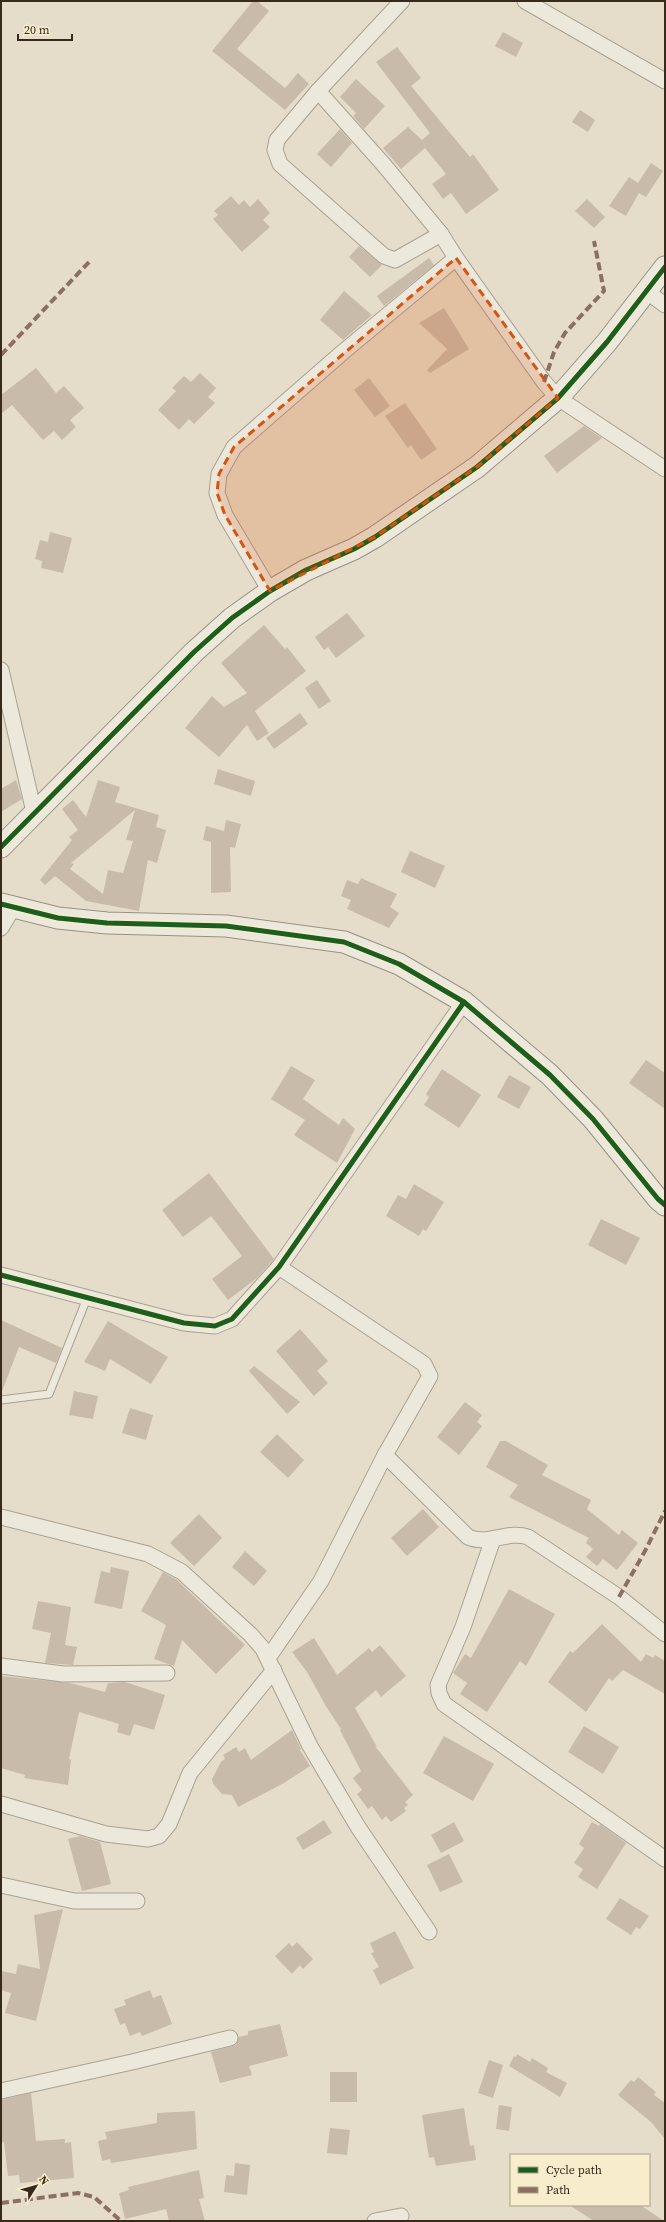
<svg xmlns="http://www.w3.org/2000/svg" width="666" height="2222" font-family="'Source Serif 4',serif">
  <rect width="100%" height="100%" fill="#e5ddc9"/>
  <g fill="#c9bbaa" fill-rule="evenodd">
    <polygon points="253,1 257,1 269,11 237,49 285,88 298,73 309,84 285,110 212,51"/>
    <polygon points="503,32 523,43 516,57 495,46"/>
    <polygon points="397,47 421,78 411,86 470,157 473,154 499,190 466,214 451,193 443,199 432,184 446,174 425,148 401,169 383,148 408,127 422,140 430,133 376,62"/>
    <polygon points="356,79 385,106 364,129 353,116 356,113 340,97"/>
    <polygon points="580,110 595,120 588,132 572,122"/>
    <polygon points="340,129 352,143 331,167 317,154"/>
    <polygon points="651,163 663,171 646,197 639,193 626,216 609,206 629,177 638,183"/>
    <polygon points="231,196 239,205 244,200 250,207 258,199 270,213 263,220 270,227 242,252 213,219 218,215 214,211"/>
    <polygon points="587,199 605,217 594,228 575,211"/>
    <polygon points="359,246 382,265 370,277 349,257"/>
    <polygon points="429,258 434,265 384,306 377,296"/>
    <polygon points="344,291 372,315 343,340 320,320"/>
    <polygon points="444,308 469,349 430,373 427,370 447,349 419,323"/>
    <polygon points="36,368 56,393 64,386 84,408 70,420 76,427 62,440 54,431 43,440 12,405 1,414 1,395"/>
    <polygon points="200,373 216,388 208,397 215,403 194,424 189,419 179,430 158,410 176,391 172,388 184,376 191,382"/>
    <polygon points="369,378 390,406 375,417 354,390"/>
    <polygon points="405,403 437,449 421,460 411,445 408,448 385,416"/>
    <polygon points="584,426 602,438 557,473 544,456"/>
    <polygon points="50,532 72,538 63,573 41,568 42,561 35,559 40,540 48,542"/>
    <polygon points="347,613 365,636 336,658 328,647 324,650 315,637"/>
    <polygon points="264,625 285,649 287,647 306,671 255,711 269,733 257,741 247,725 219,757 185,728 212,696 224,707 247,693 221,663"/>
    <polygon points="317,680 331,701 319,709 305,688"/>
    <polygon points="300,713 308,724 274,749 266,738"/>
    <polygon points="218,769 255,781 251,796 214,784"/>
    <polygon points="16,780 22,799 1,812 1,789"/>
    <path d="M98 780 120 787 115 802 159 815 156 827 166 830 157 863 148 860 139 911 86 901 55 876 45 885 40 880 72 840 69 837 78 830 62 809 73 800 86 817ZM135 810 126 840 133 841 123 873 108 870 103 894 70 869 74 864 71 863Z"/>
    <polygon points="226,820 241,824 235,848 230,847 231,892 211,893 211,842 203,840 206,826 224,831"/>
    <polygon points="410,851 445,866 435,888 401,872"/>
    <polygon points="361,878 397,894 390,907 399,913 389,928 347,909 351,900 341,896 347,880 358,884"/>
    <polygon points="646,1060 665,1073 665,1109 629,1083"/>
    <polygon points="291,1066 315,1080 303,1099 339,1125 343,1118 355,1129 337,1163 294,1135 305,1120 271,1099"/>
    <polygon points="442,1069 481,1095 459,1128 424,1105 429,1097 426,1094"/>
    <polygon points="509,1075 531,1087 519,1109 497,1097"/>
    <polygon points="209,1173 274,1259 257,1278 228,1300 212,1279 242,1256 211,1216 183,1237 162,1210"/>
    <polygon points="414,1184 444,1202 426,1231 423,1229 419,1236 386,1216 398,1195 406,1199"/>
    <polygon points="601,1219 640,1238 626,1265 588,1245"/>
    <polygon points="1,1320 62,1348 56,1363 19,1347 2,1391"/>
    <polygon points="108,1321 168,1357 151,1384 110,1359 105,1371 84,1362"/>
    <polygon points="300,1329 328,1361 317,1371 328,1383 314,1396 276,1351"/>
    <polygon points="254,1366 300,1402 287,1414 249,1371"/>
    <polygon points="74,1391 98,1396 93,1419 69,1415"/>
    <polygon points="465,1402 482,1415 477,1422 482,1426 459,1455 437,1437"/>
    <polygon points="130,1408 153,1415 146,1440 122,1433"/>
    <polygon points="277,1434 304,1460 288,1478 260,1452"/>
    <polygon points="500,1441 506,1441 548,1465 542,1475 591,1500 587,1509 619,1535 622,1530 638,1543 617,1570 603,1559 597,1566 586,1557 593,1549 586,1543 589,1538 509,1497 518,1485 486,1467"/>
    <polygon points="423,1509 439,1527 407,1556 391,1538"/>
    <polygon points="199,1514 222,1538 194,1566 170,1543"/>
    <polygon points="245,1551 267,1571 254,1586 232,1567"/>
    <polygon points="111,1567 129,1571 122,1609 94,1603 101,1571 110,1573"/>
    <polygon points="163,1572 177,1580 245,1645 216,1674 182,1640 174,1666 154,1659 166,1625 141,1611"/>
    <polygon points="509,1589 555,1614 526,1666 520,1661 487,1712 460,1694 467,1683 453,1673 465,1654 471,1658"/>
    <polygon points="38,1601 71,1607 65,1645 77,1647 73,1665 45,1663 51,1633 32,1629"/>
    <polygon points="602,1624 641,1662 646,1654 653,1658 655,1655 665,1661 665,1694 623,1670 612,1681 609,1678 586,1712 548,1682 570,1651 573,1653"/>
    <polygon points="314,1638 337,1675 369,1648 372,1652 380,1645 406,1676 381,1697 376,1690 355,1708 377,1747 375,1746 413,1795 405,1802 408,1805 404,1808 406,1811 391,1822 386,1816 382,1820 372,1806 368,1809 357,1794 362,1790 353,1778 361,1771 340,1730 341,1729 327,1708 307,1672 292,1652"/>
    <polygon points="1,1676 70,1683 105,1692 108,1683 125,1682 165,1695 154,1730 134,1724 130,1736 117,1732 119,1724 79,1712 69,1759 71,1760 68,1785 24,1778 25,1775 1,1768"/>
    <polygon points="584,1726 619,1747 603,1774 568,1752"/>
    <polygon points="292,1730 301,1749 300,1750 310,1766 284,1783 238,1807 232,1795 222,1794 213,1784 212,1779 221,1762 225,1759 223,1755 236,1747 239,1752 245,1748 251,1760"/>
    <polygon points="444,1736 494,1764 473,1801 423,1773"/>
    <polygon points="324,1820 332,1833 303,1850 296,1838"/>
    <polygon points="454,1822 464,1841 441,1853 431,1835"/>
    <polygon points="592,1822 599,1826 600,1824 626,1843 597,1889 578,1877 583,1869 574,1863 584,1848 579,1844"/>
    <polygon points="80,1836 100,1842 111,1884 82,1891 68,1839"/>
    <polygon points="449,1854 463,1882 440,1892 427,1865"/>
    <polygon points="620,1898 649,1916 640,1929 636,1927 631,1935 606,1919"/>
    <polygon points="63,1909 36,2021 5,2013 11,1993 1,1990 1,1971 16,1974 18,1964 40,1969 34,1915"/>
    <polygon points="395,1931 414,1968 380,1985 373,1970 379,1967 371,1953 374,1952 370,1943"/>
    <polygon points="297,1942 313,1959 303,1969 300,1965 292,1974 275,1956 289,1943 292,1947"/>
    <polygon points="150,1990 153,1998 161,1995 172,2024 142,2036 140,2032 130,2036 125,2023 120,2025 114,2009 126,2005 124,2000"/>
    <polygon points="280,2024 288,2056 249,2066 252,2075 220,2083 211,2052 236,2045 239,2037 248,2035 248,2031"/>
    <polygon points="517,2054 530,2062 532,2058 548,2068 546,2072 567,2083 560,2097 509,2066 514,2056 516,2057"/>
    <polygon points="489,2060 503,2065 493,2098 478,2093"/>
    <rect x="330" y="2072" width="27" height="30"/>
    <polygon points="638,2077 656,2092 654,2095 665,2103 665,2139 651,2122 618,2095 631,2080 634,2082"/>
    <polygon points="31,2093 36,2141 65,2139 65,2143 71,2142 74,2178 20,2183 19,2175 8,2176 4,2142 1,2142 1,2100"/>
    <polygon points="499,2105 512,2107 509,2131 496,2129"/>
    <polygon points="464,2108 470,2146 474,2145 476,2160 436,2166 434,2157 429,2158 422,2115"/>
    <polygon points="195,2111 197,2149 111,2163 110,2159 102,2161 98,2141 107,2139 105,2132 157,2123 157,2113"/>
    <polygon points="330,2128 350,2130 347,2155 327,2153"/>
    <polygon points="235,2163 250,2165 247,2195 224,2192 226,2175 234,2176"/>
    <polygon points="199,2170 204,2198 199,2199 205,2221 169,2221 166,2209 125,2219 119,2193 129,2190 128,2187"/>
    <polygon points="569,2205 640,2205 664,2221 594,2221"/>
  </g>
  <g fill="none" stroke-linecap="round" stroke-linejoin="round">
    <defs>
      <polyline id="lane" points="1,1400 49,1394 87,1298"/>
      <g id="street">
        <polyline points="402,1 318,91 277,140 275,150 280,164 384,256 395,260 441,234"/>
        <polyline points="525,1 665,81"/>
        <polyline points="318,91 384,165 441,234 456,258 544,382 558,398 665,469"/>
        <polyline points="646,291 665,305"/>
        <polyline points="270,591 225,515 217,493 219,474 234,447 343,352 456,258"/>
        <polyline points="1,670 34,812"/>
        <polyline points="1,928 13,908"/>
        <polyline points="1,1275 184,1323 215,1326 232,1319 279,1267 464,1002"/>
        <path d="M385 1455 468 1537C488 1546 507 1530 528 1537L619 1597 665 1634"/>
        <polyline points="1,1517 148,1554 182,1572 251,1635 263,1649 310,1746 358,1827 429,1932"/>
        <polyline points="493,1539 463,1627 438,1685 439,1693 444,1704 665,1859"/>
        <polyline points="268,1658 321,1581 385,1455 430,1376 424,1364 279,1267"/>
        <polyline points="1,1666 63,1674 167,1673"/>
        <polyline points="1,1804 106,1834 148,1839 159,1836 169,1824 190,1773 274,1670"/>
        <polyline points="1,1885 74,1901 137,1901"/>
        <polyline points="1,2091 132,2062 230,2038"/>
        <polyline points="375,2221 401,2216"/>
      </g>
      <g id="secondary">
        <polyline points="1,847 194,652 232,618 270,591 306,570 354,549 375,537 477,467 558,398 607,342 665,267"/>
        <polyline points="1,904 58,918 107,923 226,926 344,942 399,964 464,1002 550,1075 593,1119 658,1199 665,1205"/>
      </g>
    </defs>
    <use href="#lane" stroke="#a9a193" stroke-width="9"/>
    <use href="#street" stroke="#a9a193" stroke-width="17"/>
    <use href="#secondary" stroke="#999183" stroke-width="23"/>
    <use href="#lane" stroke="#ece8dc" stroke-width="7"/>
    <use href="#street" stroke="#ece8dc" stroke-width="15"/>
    <use href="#secondary" stroke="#ece8dc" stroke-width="21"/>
    <g stroke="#8d6e63" stroke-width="4" stroke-dasharray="8 4" stroke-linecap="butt">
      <polyline points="1,355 89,262"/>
      <polyline points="544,382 554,352 565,333 604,291 594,241"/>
      <polyline points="619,1597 645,1551 665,1511"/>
      <polyline points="1,2203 78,2193 94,2197 121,2221"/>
    </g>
    <defs>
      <g id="cycleway">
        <polyline points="1,847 194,652 232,618 270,591 306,570 354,549 375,537 477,467 558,398 607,342 665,267"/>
        <polyline points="1,904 58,918 107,923 226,926 344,942 399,964 464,1002 550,1075 593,1119 658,1199 665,1205"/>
        <polyline points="1,1275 184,1323 215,1326 232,1319 279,1267 464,1002"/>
      </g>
    </defs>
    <use href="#cycleway" stroke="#f7edcd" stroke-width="8"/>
    <use href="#cycleway" stroke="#1b5e20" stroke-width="5"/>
  </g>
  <path fill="#d6540e" fill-opacity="0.2" stroke="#d6540e" stroke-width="3" stroke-dasharray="8 5" stroke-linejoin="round" d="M456 258 558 398 477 467 375 537 270 591 225 515 217 493 219 474 234 447Z"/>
  <rect width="666" height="2222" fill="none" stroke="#382a1b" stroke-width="4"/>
  <rect x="510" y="2154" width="140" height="52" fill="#f7edcd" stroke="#ab9f86"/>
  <rect x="518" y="2167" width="20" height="6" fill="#1b5e20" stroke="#ab9f86"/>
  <text x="546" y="2174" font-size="12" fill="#382a1b">Cycle path</text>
  <rect x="518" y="2187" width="20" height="6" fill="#8d6e63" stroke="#ab9f86"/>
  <text x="546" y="2194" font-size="12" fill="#382a1b">Path</text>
  <g transform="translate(36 2186) rotate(53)" stroke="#f7edcd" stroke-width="3" paint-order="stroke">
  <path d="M0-3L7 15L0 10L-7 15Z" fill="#382a1b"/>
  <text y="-6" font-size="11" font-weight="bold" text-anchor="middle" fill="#382a1b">N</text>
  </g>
  <path d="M18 34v6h54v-6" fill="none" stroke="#382a1b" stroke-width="2"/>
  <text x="24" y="34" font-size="12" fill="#382a1b" stroke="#f7edcd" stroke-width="3" paint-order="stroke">20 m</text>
</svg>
